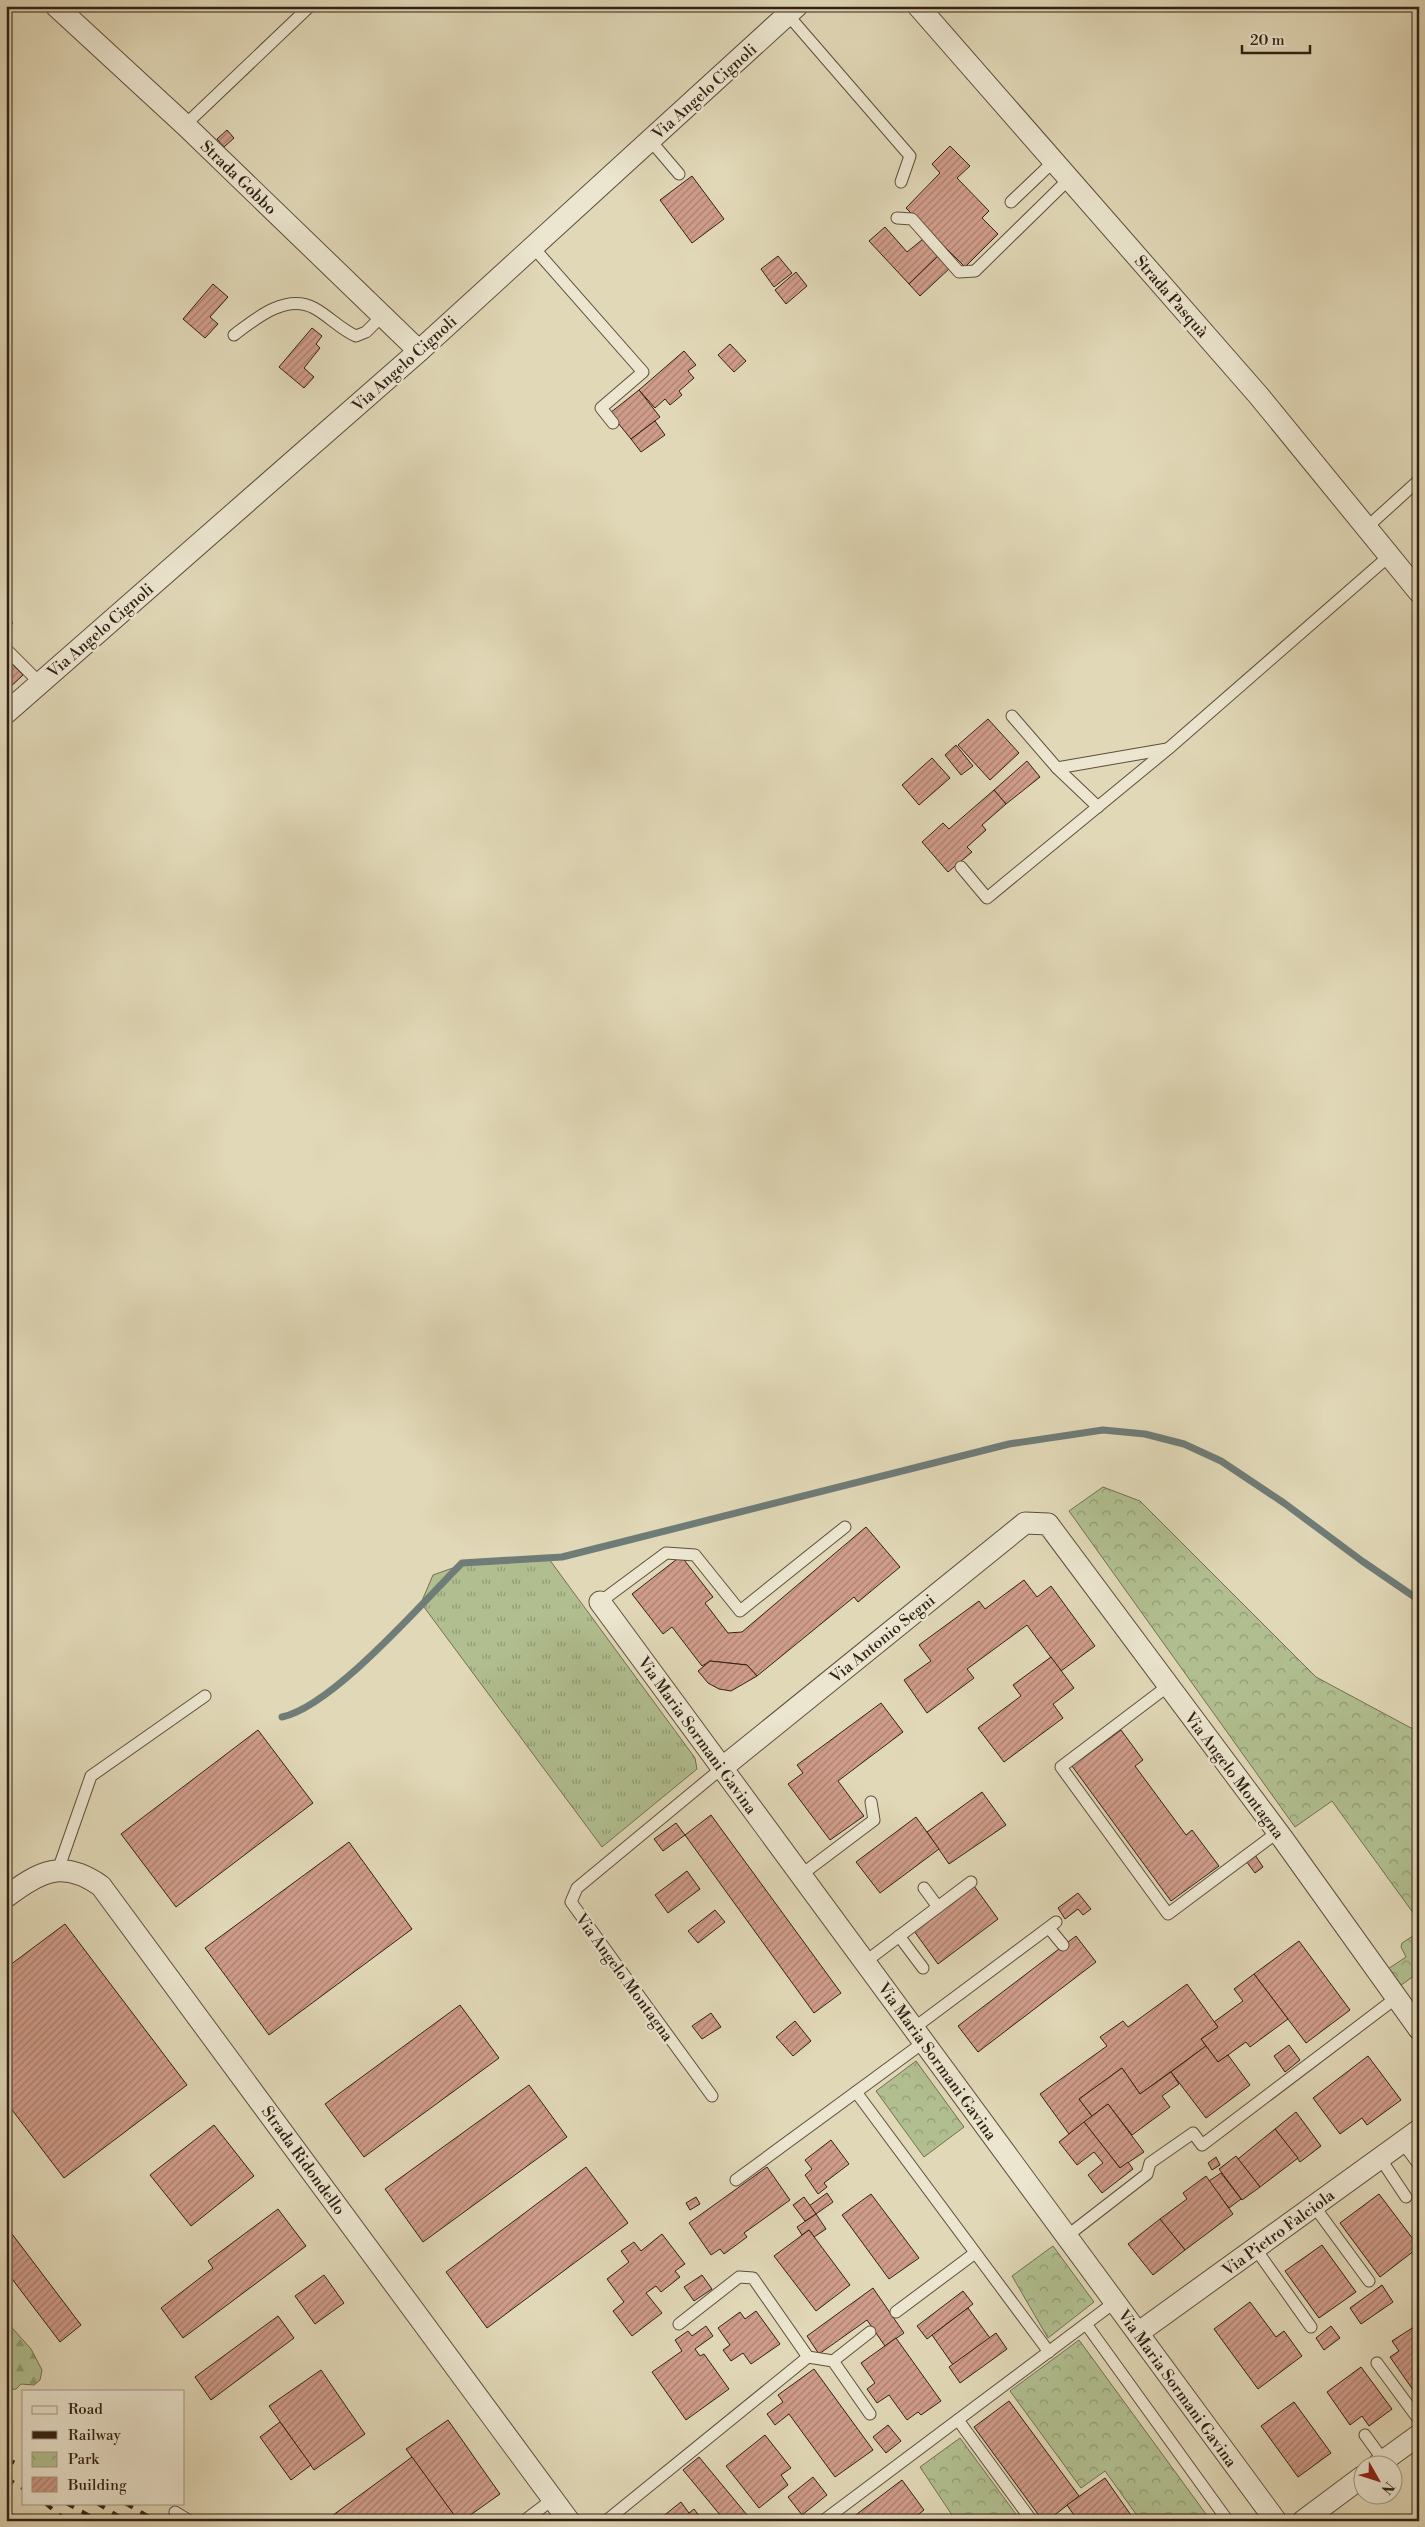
<svg xmlns="http://www.w3.org/2000/svg" width="1425" height="2527" font-family="'Libre Bodoni',serif">
  <defs>
    <pattern id="grass-tufts" width="24" height="20" patternUnits="userSpaceOnUse" patternTransform="scale(1.25)"><rect width="24" height="20" fill="#b1bf90"/><path d="M3 7l-1-3M5 7V3M7 7l1-3M15 17l-1-3M17 17v-4M19 17l1-3" fill="none" stroke="#919b74"/></pattern>
    <pattern id="forest-firs" width="22" height="20" patternUnits="userSpaceOnUse" patternTransform="scale(1.25)"><rect width="22" height="20" fill="#b1bf90"/><path d="M5 1l3.5 6h-7zM16 11l3.5 6h-7z" fill="#919b74"/></pattern>
    <pattern id="park-crowns" width="20" height="18" patternUnits="userSpaceOnUse" patternTransform="scale(1.25)"><rect width="20" height="18" fill="#b1bf90"/><path d="M2 6a3 3 0 1 1 6 0M12 15a3 3 0 1 1 6 0" fill="none" stroke="#919b74"/></pattern>
    <pattern id="building-hatch" width="6" height="6" patternUnits="userSpaceOnUse" patternTransform="scale(1.25)"><rect width="6" height="6" fill="#d09c8a"/><path d="M-1 1l2-2M0 6l6-6M5 7l2-2" fill="none" stroke="#a97f70"/></pattern>
  </defs>
  <rect width="100%" height="100%" fill="#e1d8b7"/>
  <filter id="stains"><feTurbulence type="fractalNoise" baseFrequency=".004" numOctaves="4"/><feColorMatrix values="0 0 0 0 .2 0 0 0 0 .09 0 0 0 0 .02 0 0 0 .5 -.17"/></filter>
  <radialGradient id="worn" r=".72"><stop offset=".6" stop-color="#630" stop-opacity="0"/><stop offset="1" stop-color="#630" stop-opacity=".3"/></radialGradient>
  <polygon fill="url(#grass-tufts)" stroke="#727052" points="549,1559 695,1758 697,1769 602,1847 421,1603 433,1575 464,1564"/>
  <polygon fill="url(#forest-firs)" stroke="#727052" points="6,2321 31,2349 42,2370 40,2380 34,2385 21,2384 16,2389 6,2390"/>
  <g fill="url(#park-crowns)" stroke="#727052">
    <polygon points="1103,1487 1140,1501 1316,1677 1411,1728 1419,1729 1419,1921 1332,1801 1295,1827 1069,1511"/>
    <polygon points="1419,1932 1419,1972 1400,1986 1388,1969 1406,1957 1401,1947 1402,1943"/>
    <polygon points="916,2061 964,2127 924,2157 876,2091"/>
    <polygon points="1053,2246 1094,2302 1048,2338 1012,2276"/>
    <polygon points="1079,2340 1211,2521 1141,2521 1105,2471 1081,2488 1010,2391"/>
    <polygon points="960,2438 1021,2521 956,2521 920,2467"/>
  </g>
  <g fill="none" stroke-linecap="round" stroke-linejoin="round">
    <path stroke="#6f7c77" stroke-width="7" d="M282 1717C333 1706 422 1603 462 1563L562 1557 1009 1444 1103 1430 1145 1434 1184 1444 1221 1461 1284 1503 1362 1561 1419 1600"/>
  </g>
  <g fill="url(#building-hatch)" stroke="#322115">
    <polygon points="227,130 234,138 224,147 217,139"/>
    <polygon points="950,146 970,166 957,178 989,211 982,218 998,234 965,267 906,208 940,173 932,164"/>
    <polygon points="692,176 724,219 692,243 660,200"/>
    <polygon points="885,227 907,252 923,239 938,256 909,284 869,241"/>
    <polygon points="778,256 792,273 774,287 761,269"/>
    <polygon points="938,256 950,268 920,296 909,284"/>
    <polygon points="796,272 807,286 786,304 775,290"/>
    <polygon points="213,284 228,297 210,317 218,324 205,338 183,319"/>
    <polygon points="312,328 322,336 316,344 320,348 304,368 314,377 304,388 279,367"/>
    <polygon points="730,344 746,361 734,372 718,355"/>
    <polygon points="684,351 696,365 688,371 694,378 679,391 682,395 670,405 665,399 655,408 639,390"/>
    <polygon points="639,390 660,417 631,439 610,413"/>
    <polygon points="655,421 665,435 641,452 631,439"/>
    <polygon points="6,617 13,623 6,630"/>
    <polygon points="6,658 23,675 6,691"/>
    <polygon points="988,719 1019,753 990,780 958,745"/>
    <polygon points="956,745 973,766 961,775 945,755"/>
    <polygon points="932,758 950,778 919,805 902,785"/>
    <polygon points="1027,761 1040,777 1006,804 994,790"/>
    <polygon points="994,790 1006,804 982,825 986,830 967,847 972,852 948,872 922,842 943,823 949,829"/>
    <polygon points="866,1527 900,1567 858,1602 854,1597 757,1676 747,1665 710,1661 702,1666 672,1627 663,1634 632,1594 681,1556 713,1597 705,1603 728,1633 742,1632"/>
    <polygon points="1024,1580 1037,1597 1051,1586 1095,1646 1061,1671 1027,1625 967,1669 974,1678 927,1713 904,1680 931,1661 919,1645 979,1601 985,1609"/>
    <polygon points="1051,1657 1074,1688 1053,1704 1063,1718 1004,1762 978,1728 1021,1696 1013,1685"/>
    <polygon points="710,1661 747,1665 757,1676 731,1691 719,1689 708,1683 698,1671"/>
    <polygon points="881,1703 903,1732 838,1781 864,1816 830,1840 788,1784 803,1773 797,1765"/>
    <polygon points="258,1730 313,1803 176,1907 121,1834"/>
    <polygon points="1121,1730 1143,1760 1135,1766 1186,1835 1192,1830 1219,1866 1171,1901 1072,1766"/>
    <polygon points="982,1792 1006,1825 949,1864 927,1832"/>
    <polygon points="711,1815 841,1993 814,2013 685,1835"/>
    <polygon points="916,1817 939,1849 880,1893 856,1862"/>
    <polygon points="676,1823 685,1835 663,1851 654,1839"/>
    <polygon points="349,1842 412,1929 269,2035 205,1948"/>
    <polygon points="1255,1855 1263,1867 1255,1873 1246,1861"/>
    <polygon points="687,1871 700,1889 668,1913 655,1895"/>
    <polygon points="974,1886 998,1919 938,1964 914,1931"/>
    <polygon points="1078,1893 1091,1909 1083,1915 1078,1909 1065,1919 1058,1908"/>
    <polygon points="715,1910 725,1922 698,1943 688,1931"/>
    <polygon points="65,1924 187,2085 64,2178 6,2102 6,1968"/>
    <polygon points="1076,1936 1096,1962 978,2052 958,2026"/>
    <polygon points="1299,1941 1350,2010 1306,2043 1254,1974"/>
    <polygon points="1254,1974 1288,2019 1250,2047 1246,2042 1218,2062 1201,2039 1218,2027 1214,2022 1243,2001 1234,1989"/>
    <polygon points="1187,1984 1218,2027 1201,2039 1206,2046 1140,2094 1122,2068 1079,2099 1092,2116 1069,2134 1040,2094 1107,2046 1100,2037 1123,2021 1128,2027"/>
    <polygon points="460,2005 499,2058 364,2157 325,2104"/>
    <polygon points="711,2013 721,2027 702,2039 692,2026"/>
    <polygon points="795,2021 811,2041 793,2056 776,2037"/>
    <polygon points="1289,2045 1300,2060 1285,2072 1274,2056"/>
    <polygon points="1206,2046 1218,2062 1228,2055 1250,2085 1206,2118 1171,2072"/>
    <polygon points="1368,2056 1401,2100 1367,2125 1362,2118 1340,2134 1313,2098"/>
    <polygon points="1122,2068 1140,2094 1171,2072 1179,2084 1162,2096 1170,2107 1132,2135 1108,2104 1092,2116 1079,2099"/>
    <polygon points="529,2085 567,2137 423,2242 385,2189"/>
    <polygon points="1108,2104 1144,2152 1120,2168 1084,2122"/>
    <polygon points="1296,2112 1321,2146 1300,2162 1275,2129"/>
    <polygon points="1084,2122 1120,2168 1128,2162 1133,2169 1102,2193 1088,2175 1103,2163 1094,2152 1077,2165 1059,2142"/>
    <polygon points="214,2125 254,2176 191,2226 150,2175"/>
    <polygon points="1275,2129 1298,2158 1260,2187 1238,2159"/>
    <polygon points="831,2140 849,2164 824,2183 827,2187 818,2194 805,2175 812,2169 805,2160"/>
    <polygon points="1236,2156 1260,2187 1242,2200 1219,2169"/>
    <polygon points="1216,2157 1220,2165 1212,2170 1208,2163"/>
    <polygon points="586,2167 628,2223 487,2328 446,2272"/>
    <polygon points="767,2167 790,2200 744,2233 747,2237 724,2254 720,2249 711,2255 689,2223"/>
    <polygon points="1221,2173 1241,2199 1229,2208 1209,2181"/>
    <polygon points="1206,2176 1233,2214 1185,2250 1160,2219 1187,2199 1183,2193"/>
    <polygon points="827,2193 833,2202 816,2214 809,2206"/>
    <polygon points="871,2194 919,2258 889,2279 842,2215"/>
    <polygon points="1379,2194 1419,2247 1380,2277 1340,2223"/>
    <polygon points="696,2197 700,2204 690,2210 686,2203"/>
    <polygon points="804,2197 816,2214 805,2221 793,2205"/>
    <polygon points="278,2209 306,2246 183,2338 161,2308 213,2268 208,2261"/>
    <polygon points="816,2214 826,2229 814,2237 809,2230 802,2235 797,2227"/>
    <polygon points="1160,2219 1185,2250 1153,2275 1128,2244"/>
    <polygon points="6,2226 81,2325 60,2342 6,2271"/>
    <polygon points="809,2230 850,2285 816,2311 774,2256"/>
    <polygon points="662,2234 685,2264 675,2271 680,2277 661,2292 656,2286 646,2293 662,2313 632,2336 613,2311 624,2302 607,2279 629,2262 621,2251 634,2242 641,2251"/>
    <polygon points="1322,2245 1356,2292 1319,2318 1285,2271"/>
    <polygon points="324,2275 344,2303 315,2324 295,2296"/>
    <polygon points="702,2275 712,2289 694,2301 684,2287"/>
    <polygon points="1382,2285 1393,2302 1361,2324 1350,2308"/>
    <polygon points="873,2288 904,2333 885,2346 867,2320 819,2354 807,2336"/>
    <polygon points="963,2291 973,2304 927,2339 917,2326"/>
    <polygon points="1250,2302 1276,2337 1284,2331 1302,2356 1258,2389 1214,2329"/>
    <polygon points="968,2308 990,2338 953,2365 932,2335"/>
    <polygon points="756,2311 780,2344 751,2364 743,2353 731,2361 723,2350 730,2345 718,2328 740,2312 745,2319"/>
    <polygon points="278,2316 294,2338 211,2400 195,2377"/>
    <polygon points="1417,2325 1419,2328 1418,2397 1390,2357 1399,2351 1392,2341"/>
    <polygon points="706,2326 713,2336 695,2349 700,2356 704,2354 729,2389 686,2420 652,2372 682,2351 675,2340 688,2331 692,2336"/>
    <polygon points="1331,2326 1340,2338 1324,2350 1316,2338"/>
    <polygon points="996,2333 1007,2349 960,2383 949,2367"/>
    <polygon points="896,2338 941,2401 921,2415 918,2412 907,2420 889,2395 877,2403 867,2389 875,2383 861,2363"/>
    <polygon points="1361,2367 1392,2409 1369,2426 1362,2416 1350,2425 1327,2392"/>
    <polygon points="814,2369 873,2450 835,2477 789,2414 775,2425 767,2414 783,2402 778,2395"/>
    <polygon points="321,2370 365,2434 314,2470 269,2406"/>
    <polygon points="1009,2401 1079,2496 1047,2521 1043,2521 974,2427"/>
    <polygon points="1294,2402 1331,2453 1298,2477 1261,2426"/>
    <polygon points="448,2420 500,2494 462,2521 458,2521 406,2449"/>
    <polygon points="280,2422 311,2465 291,2480 260,2437"/>
    <polygon points="888,2425 901,2441 886,2453 873,2437"/>
    <polygon points="765,2435 791,2468 781,2475 788,2485 759,2508 726,2466"/>
    <polygon points="412,2457 457,2519 454,2521 331,2521 329,2518"/>
    <polygon points="699,2457 752,2521 725,2521 683,2470"/>
    <polygon points="813,2477 827,2495 802,2515 788,2497"/>
    <polygon points="1105,2478 1135,2521 1078,2521 1067,2505"/>
    <polygon points="902,2480 924,2510 910,2521 849,2520"/>
    <polygon points="681,2502 689,2513 694,2509 703,2521 657,2521"/>
  </g>
  <g fill="none" stroke-linecap="round" stroke-linejoin="round">
    <defs>
      <g id="lane">
        <polyline points="788,15 910,156 901,182"/>
        <polyline points="185,125 310,6"/>
        <polyline points="650,140 679,174"/>
        <polyline points="1011,202 1054,161"/>
        <polyline points="897,218 912,219 959,272 975,271 1069,179"/>
        <polyline points="533,247 643,372 601,408 613,423"/>
        <path d="M234 335C255 319 286 293 314 308 329 316 340 329 356 336L366 332 382 316"/>
        <polyline points="1365,529 1419,480"/>
        <polyline points="6,649 39,682"/>
        <polyline points="1012,716 1057,768 1167,749"/>
        <polyline points="1057,768 1098,807"/>
        <polyline points="961,867 987,898 1168,749 1388,557"/>
        <polyline points="600,1602 666,1553 695,1555 740,1611 845,1527"/>
        <polyline points="1168,1686 1061,1767 1168,1914 1278,1832"/>
        <polyline points="58,1870 91,1776 205,1696"/>
        <polyline points="801,1875 874,1820 871,1802"/>
        <polyline points="924,1888 938,1907"/>
        <polyline points="1049,1928 1063,1945"/>
        <polyline points="899,1936 923,1968"/>
        <polyline points="865,1962 971,1882"/>
        <polyline points="914,2028 1056,1922"/>
        <polyline points="924,2042 856,2092 1049,2352"/>
        <polyline points="712,2096 571,1902 577,1888 722,1768"/>
        <polyline points="1402,2142 1419,2165"/>
        <polyline points="1380,2158 1406,2197"/>
        <polyline points="736,2180 856,2092"/>
        <polyline points="1314,2206 1369,2281"/>
        <polyline points="1067,2236 1147,2174 1150,2163 1193,2133 1202,2145 1396,1998"/>
        <polyline points="1255,2248 1311,2327"/>
        <polyline points="896,2312 975,2253"/>
        <polyline points="679,2324 739,2277 753,2278 808,2357 833,2361 870,2414"/>
        <polyline points="1086,2324 1228,2521"/>
        <polyline points="833,2361 870,2332"/>
        <polyline points="1377,2363 1419,2420"/>
        <polyline points="958,2420 1032,2521"/>
        <polyline points="1365,2435 1384,2461"/>
        <polyline points="175,2512 190,2521"/>
        <polyline points="524,2521 553,2499"/>
        <polyline points="606,2521 808,2357"/>
        <polyline points="823,2521 1115,2302"/>
      </g>
      <g id="street">
        <polyline points="56,6 185,125 419,351"/>
        <polyline points="918,6 1259,396 1419,592"/>
        <polyline points="6,713 419,351 797,6"/>
        <polyline points="600,1602 1276,2521"/>
        <polyline points="722,1768 1025,1523 1048,1524 1283,1839 1419,2029"/>
        <path d="M6 1897C40 1871 63 1859 101 1886L569 2521"/>
        <polyline points="1138,2333 1419,2130"/>
        <polyline points="1379,2464 1419,2435"/>
        <polyline points="1303,2521 1362,2477"/>
      </g>
    </defs>
    <use href="#lane" stroke="#5e4f3e" stroke-width="13"/>
    <use href="#street" stroke="#5e4f3e" stroke-width="23"/>
    <use href="#lane" stroke="#ece6d0" stroke-width="11"/>
    <use href="#street" stroke="#ece6d0" stroke-width="21"/>
    <g stroke="#322115" stroke-width="4" stroke-dasharray="9 9" stroke-linecap="butt">
      <polyline points="6,2459 24,2467"/>
      <polyline points="6,2478 24,2489"/>
      <polyline points="45,2503 67,2521"/>
      <polyline points="66,2503 99,2521"/>
      <polyline points="97,2503 126,2521"/>
      <polyline points="125,2503 156,2521"/>
      <polyline points="6,2510 17,2521"/>
    </g>
  </g>
  <g text-anchor="middle" stroke-width="4.5" stroke-linejoin="round" paint-order="stroke">
    <g font-size="16" fill="#322115" stroke="#ece6d0">
      <text transform="translate(704 91) rotate(-42)" y="6">Via Angelo Cignoli</text>
      <text transform="translate(239 177) rotate(44)" y="6">Strada Gobbo</text>
      <text transform="translate(1172 296) rotate(49)" y="6">Strada Pasquà</text>
      <text transform="translate(404 363) rotate(-42)" y="6">Via Angelo Cignoli</text>
      <text transform="translate(100 630) rotate(-41)" y="6">Via Angelo Cignoli</text>
      <text transform="translate(882 1638) rotate(-39)" y="6">Via Antonio Segni</text>
      <text transform="translate(698 1735) rotate(54)" y="6">Via Maria Sormani Gavina</text>
      <text transform="translate(1235 1775) rotate(53)" y="6">Via Angelo Montagna</text>
      <text transform="translate(625 1977) rotate(54)" y="6">Via Angelo Montagna</text>
      <text transform="translate(938 2061) rotate(54)" y="6">Via Maria Sormani Gavina</text>
      <text transform="translate(304 2160) rotate(54)" y="6">Strada Ridondello</text>
      <text transform="translate(1278 2232) rotate(-36)" y="6">Via Pietro Falciola</text>
      <text transform="translate(1178 2388) rotate(54)" y="6">Via Maria Sormani Gavina</text>
    </g>
  </g>
  <rect width="1425" height="2527" fill="none" stroke="#e1d8b7" stroke-width="25"/>
  <rect x="8" y="8" width="1410" height="2512" fill="none" stroke="#322115" stroke-width="2.5"/>
  <rect x="12" y="12" width="1400" height="2502" fill="none" stroke="#322115"/>
  <rect x="22" y="2390" width="162" height="115" fill="#ece6d0" stroke="#a29785"/>
  <rect x="32" y="2406" width="25" height="8" fill="#ece6d0" stroke="#a29785"/>
  <text x="68" y="2414" font-size="15" fill="#322115">Road</text>
  <rect x="32" y="2431" width="25" height="8" fill="#322115" stroke="#a29785"/>
  <text x="68" y="2440" font-size="15" fill="#322115">Railway</text>
  <rect x="32" y="2452" width="25" height="15" fill="url(#park-crowns)" stroke="#a29785"/>
  <text x="68" y="2464" font-size="15" fill="#322115">Park</text>
  <rect x="32" y="2477" width="25" height="15" fill="url(#building-hatch)" stroke="#a29785"/>
  <text x="68" y="2490" font-size="15" fill="#322115">Building</text>
  <g transform="translate(1378 2480) rotate(129)"><circle r="24" fill="#ece6d0" stroke="#a29785"/>
  <path d="M0-4L9 19L0 12L-9 19Z" fill="#8f2418"/>
  <text y="-8" font-size="14" font-weight="bold" text-anchor="middle" fill="#322115">N</text>
  </g>
  <path d="M1242 45v8h68v-8" fill="none" stroke="#322115" stroke-width="2.5"/>
  <text x="1250" y="45" font-size="15" fill="#322115" stroke="#ece6d0" stroke-width="4" paint-order="stroke">20 m</text>
  <rect width="100%" height="100%" filter="url(#stains)"/>
  <rect width="100%" height="100%" fill="url(#worn)"/>
</svg>
